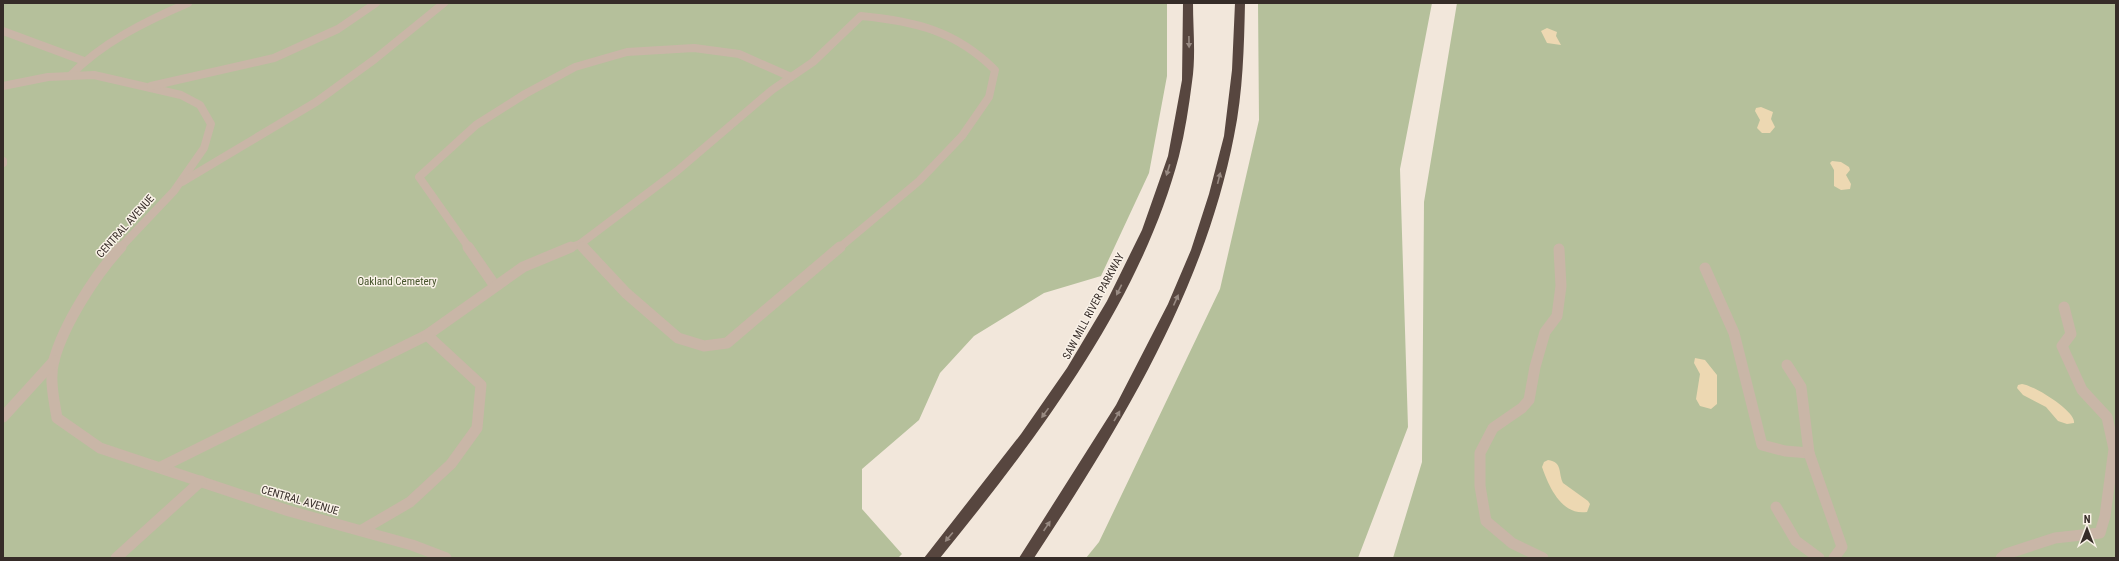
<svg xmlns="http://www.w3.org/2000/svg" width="2119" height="561" font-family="'Roboto Condensed',sans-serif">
  <rect width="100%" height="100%" fill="#f2e7db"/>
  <g fill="#b5c09b">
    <polygon points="3,3 1167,3 1167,76 1149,173 1101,276 1044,293 974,336 940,373 919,420 862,469 862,509 902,554 898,558 3,558"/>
    <polygon points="1258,3 1432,3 1400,169 1408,427 1358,558 1086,558 1099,542 1220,289 1259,120"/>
    <polygon points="1457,3 2116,3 2116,558 1393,558 1422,462 1424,202"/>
  </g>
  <g fill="#edd8b2">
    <polygon points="1547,28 1557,32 1556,36 1561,45 1547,43 1541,31"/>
    <polygon points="1761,107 1773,112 1771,119 1775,127 1770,133 1762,133 1757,128 1760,120 1755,111 1756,108"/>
    <polygon points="1832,161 1841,162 1849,167 1850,170 1846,175 1851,184 1850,189 1841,190 1834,186 1834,170 1830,163"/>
    <polygon points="1695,358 1705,360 1717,375 1717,404 1711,409 1700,406 1696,399 1700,374 1694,363"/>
    <path d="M2022 384C2033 385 2076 411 2074 423L2067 424 2058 421 2046 407 2023 395 2017 388 2018 385Z"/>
    <path d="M1548 460C1563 462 1558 473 1563 483L1588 501 1590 504 1587 512C1562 516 1549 487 1542 467L1544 462Z"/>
  </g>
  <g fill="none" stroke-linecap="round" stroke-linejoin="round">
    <g stroke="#c9b6a7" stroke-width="8">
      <polyline points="3,31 84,61"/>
      <path d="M70 76C101 43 146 21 188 3"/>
      <polyline points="3,86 48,77 94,75 181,95 200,105 211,124 204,148 174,191 120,248"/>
      <polyline points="151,86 274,58 338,29 376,3"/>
      <polyline points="3,161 3,163"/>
      <polyline points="182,182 316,102 375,59 444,3"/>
      <polyline points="580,244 584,248"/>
      <path d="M580 244 677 171 772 90 813 62 861 16C915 21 956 31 995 70L989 97 962 136 919 181 839 248"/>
      <polyline points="469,248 419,177 476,125 525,94 575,67 627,52 694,48 739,54 791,77"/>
      <polyline points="569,248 580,244"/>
    </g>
    <g stroke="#c9b6a7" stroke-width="11">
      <path d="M121 247C95 275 64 324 54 360 49 378 54 400 57 418L100 448 289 511 412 545 446 558"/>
      <polyline points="468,247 495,286"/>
      <polyline points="583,247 626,293 678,338 704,346 727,343 840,247"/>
      <polyline points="1705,268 1734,333 1762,445 1785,451 1809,453 1801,387 1787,365"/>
      <polyline points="3,417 54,361"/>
      <polyline points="1809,453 1842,547 1834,558"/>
      <polyline points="161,467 427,335 523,267 571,247"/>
      <polyline points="1776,507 1796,541 1819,558"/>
      <polyline points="362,530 410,502 451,464 477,428 481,385 427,335"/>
      <polyline points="116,558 201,481"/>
      <polyline points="1543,558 1512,543 1486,521 1480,486 1480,453 1493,428 1522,408 1529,400 1535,367 1545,332 1557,316 1561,286 1559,249"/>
      <polyline points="2001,558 2006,554 2055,538 2100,533 2105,516 2114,449 2107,417 2082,390 2062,346 2071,334 2064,307"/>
    </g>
    <g fill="#57463f" fill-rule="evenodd">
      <path d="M1183 3H1193C1193 28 1196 56 1192 82 1189 106 1185 132 1179 156 1140 304 1035 441 940 558H924L1021 434 1067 368 1107 301 1142 230 1168 156 1182 80Z"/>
      <path d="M1235 3H1245C1244 47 1243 92 1234 136 1204 291 1120 427 1034 558H1019L1116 405 1168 304 1191 250 1209 194 1224 136 1232 70Z"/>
    </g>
  </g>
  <defs><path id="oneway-solid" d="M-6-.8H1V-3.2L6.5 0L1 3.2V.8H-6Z"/></defs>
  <g fill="#988a82">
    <use href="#oneway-solid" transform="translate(1189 42) rotate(89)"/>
    <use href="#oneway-solid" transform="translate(1168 170) rotate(107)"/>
    <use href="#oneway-solid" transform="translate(1219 178) rotate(-76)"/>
    <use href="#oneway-solid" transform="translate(1119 290) rotate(116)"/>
    <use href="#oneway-solid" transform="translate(1176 300) rotate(-66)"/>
    <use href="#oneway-solid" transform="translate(1045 413) rotate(126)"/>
    <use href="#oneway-solid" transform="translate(1117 416) rotate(-60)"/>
    <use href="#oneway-solid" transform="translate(1047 526) rotate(-56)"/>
    <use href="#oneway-solid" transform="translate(949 537) rotate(130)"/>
  </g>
  <g text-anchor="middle" stroke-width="3" stroke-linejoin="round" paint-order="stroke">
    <g font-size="11" fill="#362c28" stroke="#f9f1e7">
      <text transform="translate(125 226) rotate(-48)" y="4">CENTRAL AVENUE</text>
      <text transform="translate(1093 306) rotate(-62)" y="4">SAW MILL RIVER PARKWAY</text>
      <text transform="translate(300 500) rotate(16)" y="4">CENTRAL AVENUE</text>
    </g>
    <g font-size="11" fill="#46542c" stroke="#f9f1e7">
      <text x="397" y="285">Oakland Cemetery</text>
    </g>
  </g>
  <rect width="2119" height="561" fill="none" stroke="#362c28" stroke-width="8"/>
  <g transform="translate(2087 529)" stroke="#f9f1e7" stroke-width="3" paint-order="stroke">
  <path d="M0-3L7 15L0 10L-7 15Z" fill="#362c28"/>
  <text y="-6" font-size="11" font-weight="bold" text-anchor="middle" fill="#362c28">N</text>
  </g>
</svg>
